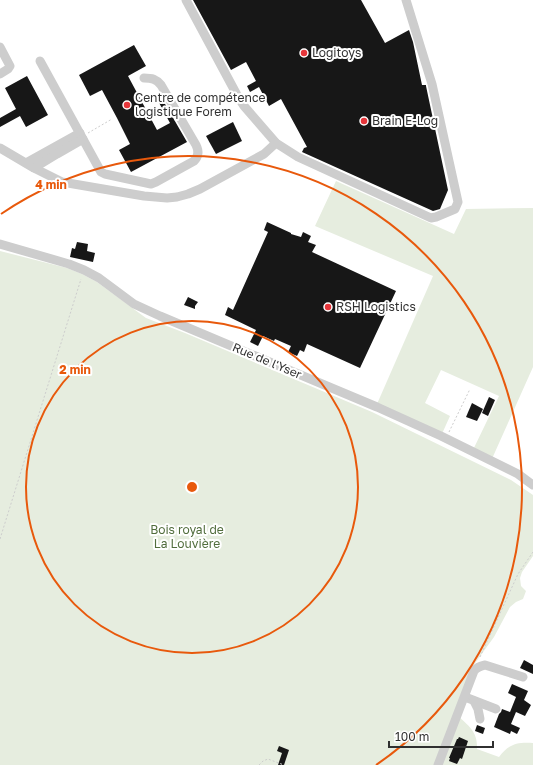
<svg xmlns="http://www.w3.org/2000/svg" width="533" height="765" font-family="'Golos Text',sans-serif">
  <rect width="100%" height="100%" fill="#fff"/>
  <g fill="#e6eddf">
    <polygon points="336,181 454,234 466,209 533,208 533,367 491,461 472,452 499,396 441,370 425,403 450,416 441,436 377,404 433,276 315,226"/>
    <path d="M0 251 67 268 82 274 97 282 146 318 185 333 372 412 511 480 533 495V556L522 572 520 578 521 586 526 591 523 599 516 602 510 607 494 637 473 666 457 715C469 726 478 732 477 749L499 757C509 744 517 742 533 743V765H0Z"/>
  </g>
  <g fill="#171717">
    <polygon points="193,0 361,0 385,43 409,30 413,42 422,85 426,85 426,86 448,190 440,209 433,211 302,152 304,148 307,147 281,99 269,106 259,87 250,92 247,86 256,81 246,62 231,70"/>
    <polygon points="134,45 146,66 128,76 157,130 170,123 157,99 161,97 187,142 131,172 119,150 130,144 117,118 102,90 90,96 79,75"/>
    <polygon points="27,76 48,115 26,127 20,116 0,127 0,118 16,109 5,88"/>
    <polygon points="233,122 242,141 216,154 206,136"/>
    <polygon points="267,222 291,233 291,234 301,237 303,232 311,236 308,242 316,245 312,252 396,291 360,368 307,344 304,352 300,350 297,356 288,352 291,346 275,339 274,341 263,336 258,346 250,342 256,330 225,315 228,307 233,310 268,232 264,230"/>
    <polygon points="77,242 88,244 87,251 95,253 93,262 70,257 72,248 75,249"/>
    <polygon points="188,297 198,302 195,306 195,309 184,305"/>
    <polygon points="489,397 495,400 488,416 482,413"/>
    <polygon points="472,403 483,409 477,421 466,417"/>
    <polygon points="524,660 533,665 533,674 520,668"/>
    <polygon points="512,684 528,691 524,700 531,705 525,716 516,712 511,724 520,728 517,734 511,731 510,734 494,727 499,714 501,712 502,709 510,712 516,697 508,693"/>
    <polygon points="477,725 485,728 483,734 475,731"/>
    <polygon points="459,737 468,741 462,759 460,758 457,764 449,761 450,758 449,758 457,739 458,739"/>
    <polygon points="279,746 289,750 284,765 278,765 282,753 277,751"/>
  </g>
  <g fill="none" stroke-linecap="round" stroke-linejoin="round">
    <g stroke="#cdcdcd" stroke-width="1" stroke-dasharray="2 2" stroke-linecap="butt">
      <polyline points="88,133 112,119"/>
      <polyline points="449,432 470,389"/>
      <polyline points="0,539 81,279"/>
      <polyline points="480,657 518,574 533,552"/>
      <polyline points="259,765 263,761 268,759 284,765"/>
    </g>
    <g stroke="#cdcdcd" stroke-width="9">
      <polyline points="186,0 237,95 244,106 276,143 298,157 431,218 436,217 455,209 458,202 432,84 406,0"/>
      <polyline points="0,47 10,66 8,69 0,74"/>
      <path d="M40 61 101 172 105 174 151 184 156 182 194 161C199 156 199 151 196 145L161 85C156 79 152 78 144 78"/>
      <polyline points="0,148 34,168 62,182 144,196 167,198 177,197 188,194 200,189 264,154 276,143"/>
      <polyline points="26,163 80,133"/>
      <polyline points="34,168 57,154 83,139"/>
      <polyline points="0,244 69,264 84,270 99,278 134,304 160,316 377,407 441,436 518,474 533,485"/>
      <polyline points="465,697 496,709"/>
      <polyline points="474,701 478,709 480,719"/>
      <path d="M438 765 474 671C477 667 480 666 485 665L523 677"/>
    </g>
  </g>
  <g fill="none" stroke="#e8590c" stroke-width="2">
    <circle cx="192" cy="487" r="166"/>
    <path d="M1 214A333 333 0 1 1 376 765"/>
  </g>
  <g fill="#e5353a" stroke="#fff" stroke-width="1.5">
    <circle cx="304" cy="53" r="4"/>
    <circle cx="127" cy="105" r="4"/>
    <circle cx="364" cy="121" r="4"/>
    <circle cx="328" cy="307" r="4"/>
  </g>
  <g text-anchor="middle" stroke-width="4" stroke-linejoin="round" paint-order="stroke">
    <g font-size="12" fill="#303030" stroke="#fff" text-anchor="start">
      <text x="312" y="57">Logitoys</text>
      <text x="135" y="102">Centre de compétence<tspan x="135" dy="14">logistique Forem</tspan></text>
      <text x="372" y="125">Brain E-Log</text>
      <text x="336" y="311">RSH Logistics</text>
    </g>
    <g font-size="12" fill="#303030" stroke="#fff">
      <text transform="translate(267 361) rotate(23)" y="4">Rue de l'Yser</text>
    </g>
    <g font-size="12" fill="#516d3d" stroke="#fff">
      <text x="187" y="534">Bois royal de<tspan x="187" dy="14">La Louvière</tspan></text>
    </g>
  </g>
  <circle cx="192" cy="487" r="6" fill="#e8590c" stroke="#fff" stroke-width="2"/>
  <g font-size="12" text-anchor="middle" font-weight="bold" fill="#e8590c" stroke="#fff" stroke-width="4" stroke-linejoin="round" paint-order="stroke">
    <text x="51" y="189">4 min</text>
    <text x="75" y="374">2 min</text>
  </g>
  <path d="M389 741v6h104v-6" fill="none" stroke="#303030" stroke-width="2"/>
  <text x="395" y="741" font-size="12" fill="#303030" stroke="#ffffff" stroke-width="3" paint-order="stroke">100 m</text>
</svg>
